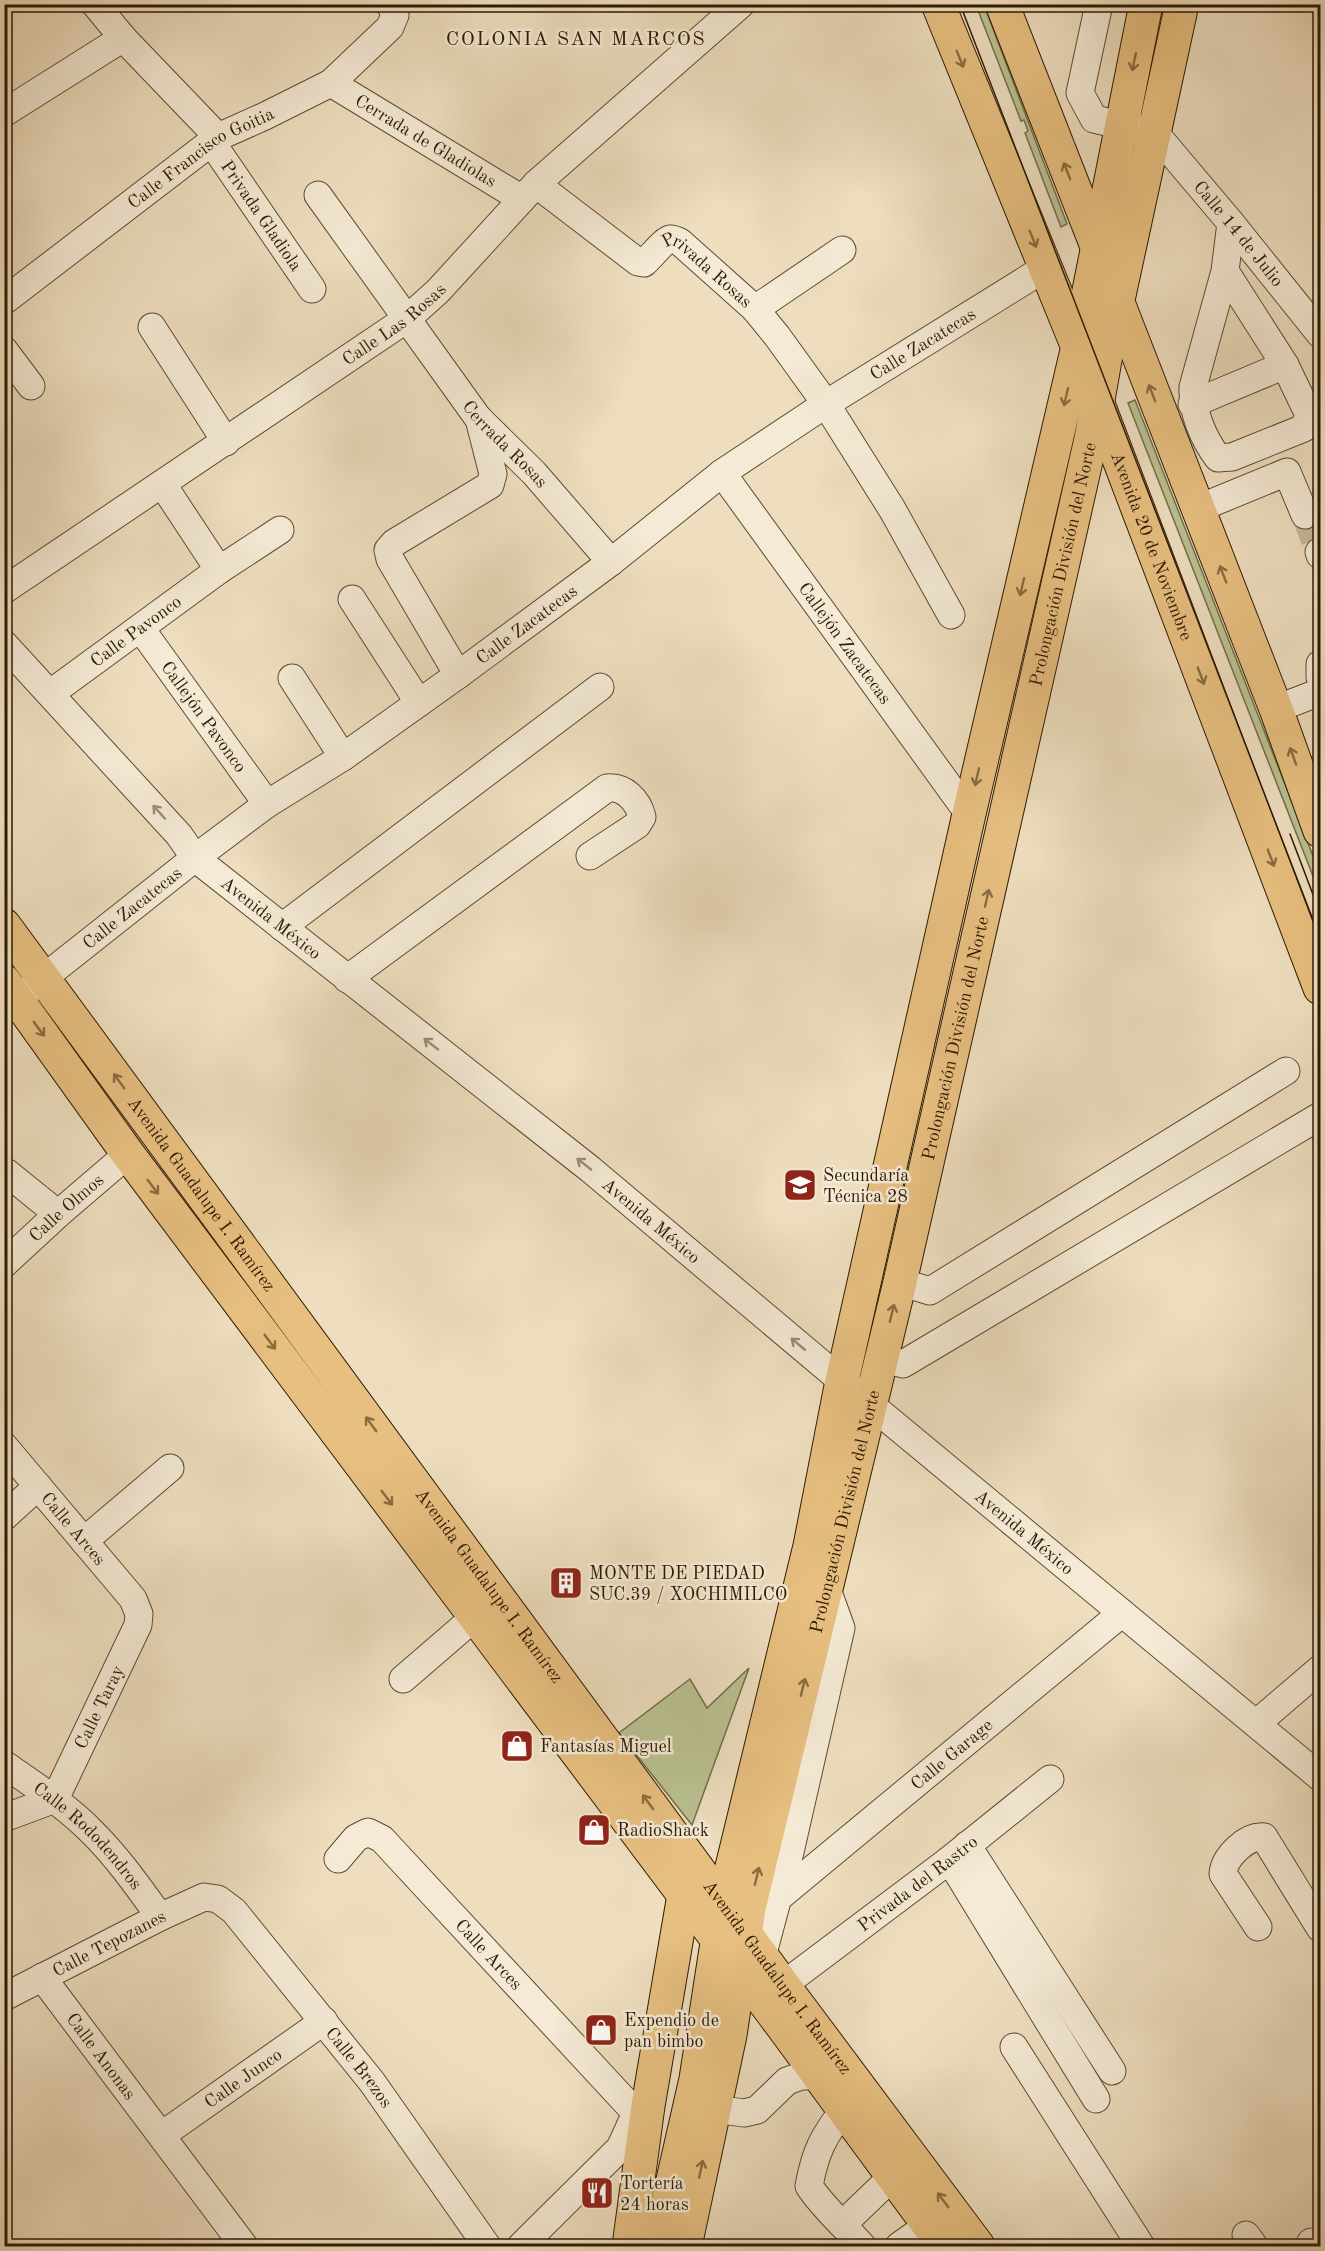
<svg xmlns="http://www.w3.org/2000/svg" width="1325" height="2251" font-family="'Old Standard TT',serif">
  <rect width="100%" height="100%" fill="#eedebf"/>
  <filter id="stains"><feTurbulence type="fractalNoise" baseFrequency=".00333" numOctaves="4"/><feColorMatrix values="0 0 0 0 .2 0 0 0 0 .09 0 0 0 0 .02 0 0 0 .5 -.17"/></filter>
  <radialGradient id="worn" r=".72"><stop offset=".6" stop-color="#630" stop-opacity="0"/><stop offset="1" stop-color="#630" stop-opacity=".3"/></radialGradient>
  <g fill="#bac191" stroke="#746e4a" stroke-width="1.5">
    <polygon points="976,5 984,5 1067,224 1061,227 1025,133 1028,131 1024,120 1021,121"/>
    <polygon points="1135,400 1320,874 1320,894 1128,403"/>
    <polygon points="749,1668 692,1825 619,1733 690,1679 707,1708"/>
  </g>
  <g fill="none" stroke-linecap="round" stroke-linejoin="round">
    <polyline stroke="#c7b799" stroke-width="27" stroke-dasharray="27 14" stroke-linecap="butt" points="1305,515 1319,552"/>
    <defs>
      <g id="minor">
        <polyline points="95,4 123,38 218,137"/>
        <path id="s1" d="M1099 4 1080 93 1094 119 1155 133 1231 223 1320 334"/>
        <path id="s2" d="M331 83 522 199"/>
        <polyline points="4,113 123,38"/>
        <path id="s3" d="M212 143 312 289"/>
        <path id="s4" d="M536 184 638 262 644 263C650 258 665 239 670 239 672 238 678 241 680 242L755 309 777 336 826 404 892 509 951 615"/>
        <path id="s5" d="M318 195 478 418 534 473 611 562"/>
        <path d="M1225 271 1285 365 1309 415 1304 428 1232 457 1218 458C1203 438 1192 412 1193 387L1225 271 1231 223"/>
        <path id="s6" d="M4 301 218 137 265 116 331 83 390 27 395 15 390 4"/>
        <polyline points="755,309 842,250"/>
        <polyline points="152,327 226,442"/>
        <polyline points="4,350 31,386"/>
        <polyline points="1192,404 1285,365"/>
        <path id="s7" d="M722 473 969 814"/>
        <polyline points="163,485 219,570"/>
        <polyline points="1197,509 1287,472 1305,515"/>
        <polyline points="1319,552 1320,555"/>
        <path id="s8" d="M4 590 408 318 438 291 536 184 741 4"/>
        <polyline points="352,599 419,703"/>
        <path id="s9" d="M141 629 267 804"/>
        <path id="s10" d="M4 644 179 835 195 858 590 1169 842 1381 1320 1777"/>
        <polyline points="1320,664 1320,677"/>
        <polyline points="458,675 390,559 388,550 394,543 490,485 493,474 479,419"/>
        <polyline points="292,678 343,757"/>
        <path id="s11" d="M51 693 219 570 280 530"/>
        <polyline points="1276,709 1320,692"/>
        <polyline points="282,927 600,687"/>
        <path d="M347 979 607 788C624 786 638 800 642 817L637 825 590 856"/>
        <path id="s12" d="M27 991 195 858 267 804 343 757 458 675 611 562 722 473 826 404 1045 268"/>
        <polyline points="6,1172 58,1214"/>
        <path id="s13" d="M4 1264 58 1214 128 1154"/>
        <polyline points="900,1282 930,1291 1286,1071"/>
        <polyline points="881,1358 903,1364 1320,1116"/>
        <path id="s14" d="M4 1446 133 1599 139 1614 138 1625 55 1799 4 1818"/>
        <polyline points="4,1517 38,1486"/>
        <polyline points="84,1541 170,1468"/>
        <polyline points="403,1679 476,1616"/>
        <polyline points="1257,1723 1320,1669"/>
        <path id="s15" d="M4 1764C35 1786 67 1806 93 1833 119 1859 139 1888 160 1917"/>
        <polyline points="967,1845 1112,2071"/>
        <path id="s16" d="M338 1859 356 1838 368 1832 382 1839 636 2113"/>
        <polyline points="948,1861 957,1872 1096,2099"/>
        <path id="s17" d="M779 1897 1122 1613"/>
        <path d="M1258 1927 1223 1874C1224 1857 1247 1835 1264 1837L1320 1928"/>
        <polyline points="762,1957 790,1852 841,1628 824,1581"/>
        <path id="s18" d="M42 1977 244 2246"/>
        <path id="s19" d="M4 1997 160 1917 204 1897 218 1899 234 1911 372 2082 487 2246"/>
        <path id="s20" d="M766 1998 948 1861 1050 1779"/>
        <polyline points="1014,2047 1141,2246"/>
        <polyline points="714,2109 744,2113 757,2110 787,2081 801,2076 819,2076"/>
        <path d="M844 2110C823 2136 815 2153 809 2186 824 2209 845 2226 862 2246"/>
        <path id="s21" d="M162 2135 324 2021"/>
        <polyline points="843,2224 893,2176"/>
        <polyline points="1246,2235 1254,2246"/>
        <polyline points="1311,2242 1314,2246"/>
        <polyline points="521,2246 620,2148 636,2113 650,2104"/>
        <polyline points="899,2246 929,2225"/>
      </g>
      <g id="major">
        <polyline points="938,4 1079,350"/>
        <polyline points="1002,4 1098,249"/>
        <polyline points="1117,300 1276,709 1320,831"/>
        <path id="s22" d="M1098 404 1320 988"/>
        <path id="s23" d="M4 925 783 1985 978 2246"/>
        <polyline points="4,981 128,1154 786,2031 944,2246"/>
        <polyline points="629,2246 648,2106 684,1895 688,1884"/>
        <polyline points="658,2246 696,2079 723,1904 810,1546 842,1381 969,814 1078,346 1146,4"/>
        <path id="s24" d="M685 2246 730 2035 749 1908 900 1282 1091 439 1105 360 1182 4"/>
      </g>
    </defs>
    <use href="#minor" stroke="#5d4b31" stroke-width="29"/>
    <use href="#major" stroke="#2d1a02" stroke-width="35"/>
    <use href="#minor" stroke="#f4ead5" stroke-width="27"/>
    <use href="#major" stroke="#e7bf80" stroke-width="33"/>
    <g stroke="#2d1a02" stroke-width="1.5">
      <polyline points="960,4 1320,938"/>
      <polyline points="1290,834 1320,913"/>
    </g>
  </g>
  <defs><path id="oneway-shaft" d="M-6 0H5M1.5-3L5.5 0L1.5 3" fill="none" stroke-width="1.6" stroke-linecap="round" stroke-linejoin="round" transform="scale(1.5)"/></defs>
  <g stroke="#8a6c41">
    <use href="#oneway-shaft" transform="translate(960 59) rotate(68)"/>
    <use href="#oneway-shaft" transform="translate(1134 62) rotate(102)"/>
    <use href="#oneway-shaft" transform="translate(1067 171) rotate(-111)"/>
    <use href="#oneway-shaft" transform="translate(1033 239) rotate(68)"/>
    <use href="#oneway-shaft" transform="translate(1152 393) rotate(-111)"/>
    <use href="#oneway-shaft" transform="translate(1066 397) rotate(103)"/>
    <use href="#oneway-shaft" transform="translate(1223 574) rotate(-111)"/>
    <use href="#oneway-shaft" transform="translate(1022 587) rotate(103)"/>
    <use href="#oneway-shaft" transform="translate(1201 676) rotate(69)"/>
    <use href="#oneway-shaft" transform="translate(1293 756) rotate(-110)"/>
    <use href="#oneway-shaft" transform="translate(977 777) rotate(103)"/>
    <use href="#oneway-shaft" transform="translate(1271 858) rotate(69)"/>
    <use href="#oneway-shaft" transform="translate(987 898) rotate(-77)"/>
    <use href="#oneway-shaft" transform="translate(39 1029) rotate(54)"/>
    <use href="#oneway-shaft" transform="translate(119 1081) rotate(-126)"/>
    <use href="#oneway-shaft" transform="translate(153 1187) rotate(53)"/>
    <use href="#oneway-shaft" transform="translate(892 1313) rotate(-76)"/>
    <use href="#oneway-shaft" transform="translate(270 1342) rotate(53)"/>
    <use href="#oneway-shaft" transform="translate(371 1424) rotate(-126)"/>
    <use href="#oneway-shaft" transform="translate(387 1498) rotate(53)"/>
    <use href="#oneway-shaft" transform="translate(803 1687) rotate(-76)"/>
    <use href="#oneway-shaft" transform="translate(648 1802) rotate(-126)"/>
    <use href="#oneway-shaft" transform="translate(757 1876) rotate(-76)"/>
    <use href="#oneway-shaft" transform="translate(701 2169) rotate(-78)"/>
    <use href="#oneway-shaft" transform="translate(943 2200) rotate(-127)"/>
  </g>
  <g stroke="#9a8c76">
    <use href="#oneway-shaft" transform="translate(159 812) rotate(-132)"/>
    <use href="#oneway-shaft" transform="translate(431 1044) rotate(-142)"/>
    <use href="#oneway-shaft" transform="translate(584 1164) rotate(-142)"/>
    <use href="#oneway-shaft" transform="translate(798 1344) rotate(-140)"/>
  </g>
  <defs>
    <symbol id="school-square" viewBox="-11 -11 22 22"><rect x="-9" y="-9" width="18" height="18" rx="4" fill="#8f2418" stroke="#f4ead5"/><path d="M0-5L7-2L0 1L-7-2ZM-4 1L0 2.5L4 1V4Q0 6-4 4Z" fill="#fff"/></symbol>
    <symbol id="building-square" viewBox="-11 -11 22 22"><rect x="-9" y="-9" width="18" height="18" rx="4" fill="#8f2418" stroke="#f4ead5"/><path d="M-4-6H4V6H1V3H-1V6H-4ZM-2.5-4.3h1.7v1.8h-1.7ZM.8-4.3h1.7v1.8H.8ZM-2.5-1h1.7V.8h-1.7ZM.8-1h1.7V.8H.8Z" fill="#fff"/></symbol>
    <symbol id="shop-square" viewBox="-11 -11 22 22"><rect x="-9" y="-9" width="18" height="18" rx="4" fill="#8f2418" stroke="#f4ead5"/><path d="M-5-2.5h2.3a2.7 3.5 0 0 1 5.4 0H5L5.5 6h-11ZM-1.5-2.5h3a1.5 2.3 0 0 0-3 0Z" fill="#fff"/></symbol>
    <symbol id="restaurant-square" viewBox="-11 -11 22 22"><rect x="-9" y="-9" width="18" height="18" rx="4" fill="#8f2418" stroke="#f4ead5"/><path d="M-5-6h1v4h1v-4h1v4h1v-4h1v5L-1.5 .5V6h-2V.5L-5-1ZM5-6V6H3V1.5H1.5Q1.5-4 5-6Z" fill="#fff"/></symbol>
  </defs>
  <g fill-rule="evenodd">
    <use href="#school-square" x="781" y="1166" width="38" height="38"/>
    <use href="#building-square" x="547" y="1564" width="38" height="38"/>
    <use href="#shop-square" x="498" y="1727" width="38" height="38"/>
    <use href="#shop-square" x="575" y="1811" width="38" height="38"/>
    <use href="#shop-square" x="582" y="2011" width="38" height="38"/>
    <use href="#restaurant-square" x="578" y="2174" width="38" height="38"/>
  </g>
  <g text-anchor="middle" stroke-width="5" stroke-linejoin="round" paint-order="stroke">
    <g font-size="18" fill="#2d1a02" stroke="#f4ead5">
      <text dy="6" stroke="none"><textPath href="#s2" startOffset="111">Cerrada de Gladiolas</textPath></text>
      <text dy="6" stroke="none"><textPath href="#s6" startOffset="244">Calle Francisco Goitia</textPath></text>
      <text dy="6" stroke="none"><textPath href="#s3" startOffset="88">Privada Gladiola</textPath></text>
      <text dy="6" stroke="none"><textPath href="#s1" startOffset="314">Calle 14 de Julio</textPath></text>
      <text dy="6" stroke="none"><textPath href="#s4" startOffset="218">Privada Rosas</textPath></text>
      <text dy="6" stroke="none"><textPath href="#s8" startOffset="472">Calle Las Rosas</textPath></text>
      <text dy="6" stroke="none"><textPath href="#s12" startOffset="1106">Calle Zacatecas</textPath></text>
      <text dy="6" stroke="none"><textPath href="#s5" startOffset="312">Cerrada Rosas</textPath></text>
      <text dy="6" stroke="none"><textPath href="#s22" startOffset="152">Avenida 20 de Noviembre</textPath></text>
      <text dy="6" stroke="none"><textPath href="#s24" startOffset="1724">Prolongación División del Norte</textPath></text>
      <text dy="6" stroke="none"><textPath href="#s12" startOffset="620">Calle Zacatecas</textPath></text>
      <text dy="6" stroke="none"><textPath href="#s11" startOffset="105">Calle Pavonco</textPath></text>
      <text dy="6" stroke="none"><textPath href="#s7" startOffset="210">Callejón Zacatecas</textPath></text>
      <text dy="6" stroke="none"><textPath href="#s9" startOffset="108">Callejón Pavonco</textPath></text>
      <text dy="6" stroke="none"><textPath href="#s12" startOffset="134">Calle Zacatecas</textPath></text>
      <text dy="6" stroke="none"><textPath href="#s10" startOffset="384">Avenida México</textPath></text>
      <text dy="6" stroke="none"><textPath href="#s24" startOffset="1238">Prolongación División del Norte</textPath></text>
      <text dy="6" stroke="none"><textPath href="#s23" startOffset="334">Avenida Guadalupe I. Ramírez</textPath></text>
      <text dy="6" stroke="none"><textPath href="#s13" startOffset="84">Calle Olmos</textPath></text>
      <text dy="6" stroke="none"><textPath href="#s10" startOffset="870">Avenida México</textPath></text>
      <text dy="6" stroke="none"><textPath href="#s24" startOffset="752">Prolongación División del Norte</textPath></text>
      <text dy="6" stroke="none"><textPath href="#s14" startOffset="108">Calle Arces</textPath></text>
      <text dy="6" stroke="none"><textPath href="#s10" startOffset="1356">Avenida México</textPath></text>
      <text dy="6" stroke="none"><textPath href="#s23" startOffset="820">Avenida Guadalupe I. Ramírez</textPath></text>
      <text transform="translate(99 1707) rotate(-64)" y="6">Calle Taray</text>
      <text dy="6" stroke="none"><textPath href="#s17" startOffset="224">Calle Garage</textPath></text>
      <text dy="6" stroke="none"><textPath href="#s15" startOffset="111">Calle Rododendros</textPath></text>
      <text dy="6" stroke="none"><textPath href="#s20" startOffset="190">Privada del Rastro</textPath></text>
      <text dy="6" stroke="none"><textPath href="#s19" startOffset="118">Calle Tepozanes</textPath></text>
      <text dy="6" stroke="none"><textPath href="#s16" startOffset="214">Calle Arces</textPath></text>
      <text dy="6" stroke="none"><textPath href="#s23" startOffset="1306">Avenida Guadalupe I. Ramírez</textPath></text>
      <text dy="6" stroke="none"><textPath href="#s18" startOffset="99">Calle Anonas</textPath></text>
      <text dy="6" stroke="none"><textPath href="#s19" startOffset="458">Calle Brezos</textPath></text>
      <text dy="6" stroke="none"><textPath href="#s21" startOffset="99">Calle Junco</textPath></text>
    </g>
    <g font-size="18" fill="#2d1a02" stroke="#f4ead5" text-anchor="start">
      <text x="823" y="1181">Secundaría<tspan x="823" dy="21">Técnica 28</tspan></text>
      <text x="589" y="1579">MONTE DE PIEDAD<tspan x="589" dy="21">SUC.39 / XOCHIMILCO</tspan></text>
      <text x="540" y="1752">Fantasías Miguel</text>
      <text x="617" y="1836">RadioShack</text>
      <text x="624" y="2026">Expendio de<tspan x="624" dy="21">pan bimbo</tspan></text>
      <text x="620" y="2189">Tortería<tspan x="620" dy="21">24 horas</tspan></text>
    </g>
    <g font-size="20" letter-spacing="1.5" fill="#2d1a02" stroke="#f4ead5">
      <text x="576" y="45">COLONIA SAN MARCOS</text>
    </g>
  </g>
  <rect width="1325" height="2251" fill="none" stroke="#eedebf" stroke-width="24"/>
  <rect x="6" y="6" width="1313" height="2239" fill="none" stroke="#2d1a02" stroke-width="3"/>
  <rect x="12" y="12" width="1301" height="2227" fill="none" stroke="#2d1a02" stroke-width="1.5"/>
  <rect width="100%" height="100%" filter="url(#stains)"/>
  <rect width="100%" height="100%" fill="url(#worn)"/>
</svg>
